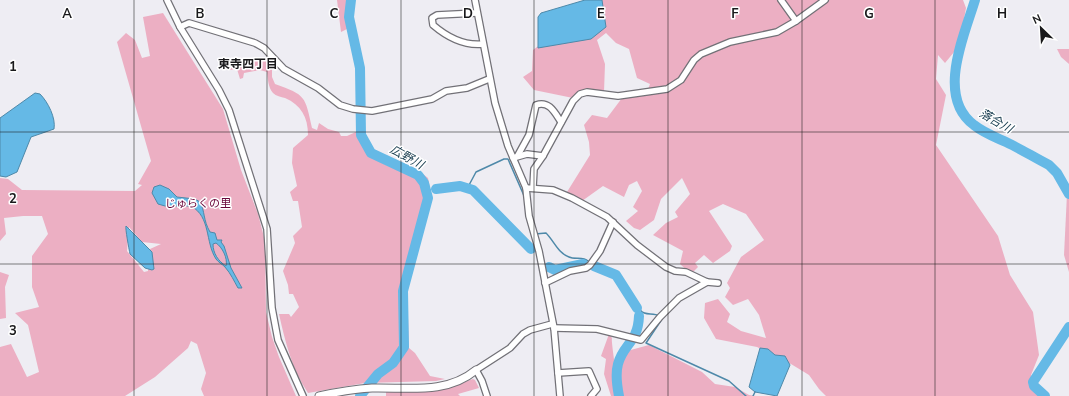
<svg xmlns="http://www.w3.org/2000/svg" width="1069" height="396" font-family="'Nunito Sans','Noto Sans JP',sans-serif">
  <rect width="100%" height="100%" fill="#eeedf3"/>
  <g fill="#ecafc3" fill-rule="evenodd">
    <polygon points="337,0 355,0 351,12 353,26 341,32"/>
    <polygon points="599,0 963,0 966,8 959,46 945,63 938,55 936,79 946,95 936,145 998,236 1010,275 1033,312 1039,355 1031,375 1032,388 1044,396 826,396 819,389 809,375 791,364 757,347 716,339 704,318 705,303 718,299 730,314 727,322 741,331 766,338 759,315 748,299 733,305 725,297 730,288 727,283 741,257 764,240 746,214 723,204 709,211 732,246 730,251 713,263 704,255 695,263 698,267 691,274 680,264 683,251 653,235 666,223 678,217 675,212 690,194 682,178 661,199 654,220 640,230 634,228 626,221 638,211 633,207 642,191 637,181 629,185 624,197 603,186 582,201 567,192 590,155 589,142 584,125 592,115 607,118 622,98 647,92 650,84 637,78 629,49 616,43 606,33 597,40 605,64 604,92 580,91 573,98 534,90 523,77 532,71 533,50"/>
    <path d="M163 13 223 109 241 170 258 214 265 241 266 312 272 337 279 357 296 396H204L201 389 206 373 197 344 191 341 188 348 155 377 125 396H0V347L11 344 27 377 39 372 28 325 15 313 39 307 32 287V256L48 234 42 216H23L4 218 6 234 0 241V178L8 179 22 190 135 191 142 185 138 184 151 161 117 42 126 33 135 40 142 58 150 56 143 17ZM129 227 142 242 161 244 150 249 148 271 144 272 127 251Z"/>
    <polygon points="1057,49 1069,49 1069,64 1061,57"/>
    <path d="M262 57 269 59 267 63 272 69V77L275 84C306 95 305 96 312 128L317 130 319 123 328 129 339 132 341 136H347L358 131C364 147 375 162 393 168 400 171 408 169 415 170 419 170 424 175 428 178L432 198 407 287 409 348 415 353 430 376 445 379 436 381 365 383 308 393C292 370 285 341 279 314H289L291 317 299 307 293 294H289L288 285 283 271 295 243 293 236 302 227 298 201H293L290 192 297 186 292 163 293 148 308 135C308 117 301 105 285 98 281 97 276 96 273 93 268 87 268 79 267 72L260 70 244 73 243 78 240 79 237 69 230 70C237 59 250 59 262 57Z"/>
    <polygon points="1069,192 1069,272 1064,255 1067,194"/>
    <polygon points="0,272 9,275 5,287 6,318 0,319"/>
    <path d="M609 334 612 338C611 341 615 363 615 370L627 351 649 345 702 372 715 384 735 387 749 395 756 396H611L604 374 606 359 601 356Z"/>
    <path d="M473 379 475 380 479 388 458 394 460 396H386V391C423 392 438 393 473 379Z"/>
  </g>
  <g fill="#65b9e6" stroke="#4e89a9" fill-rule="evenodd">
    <polygon points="585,0 602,0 606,27 591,39 538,48 538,17 541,13"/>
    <path d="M35 93 40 94C48 102 56 118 54 129L31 137 17 172 6 177 0 176V118Z"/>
    <path d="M160 185 169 189 177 197 195 199 200 202C205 211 203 220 210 232L215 233 217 240H222L221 242 224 246 231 268 242 288H238C234 281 231 274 225 267 222 264 218 262 216 259 205 242 211 217 191 206H165L158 204 152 193 154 187ZM216 243C222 247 228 258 226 266 218 261 213 253 213 244Z"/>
    <path d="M126 226 152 252 154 269 152 270 145 268 130 254C129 249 125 228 126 226Z"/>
    <polygon points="760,348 768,349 775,355 785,356 790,365 777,396 755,392 749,387"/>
  </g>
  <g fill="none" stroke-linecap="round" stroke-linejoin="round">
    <g stroke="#4e89a9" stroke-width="1.5">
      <polyline points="468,187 476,172 504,159 508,159 525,198"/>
      <polyline points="427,191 430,190"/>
      <path d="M535 234 546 233C554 241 558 253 569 257 575 260 583 256 588 261"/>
      <path d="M632 298 635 299C637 302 639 307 641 311 645 316 654 312 659 316"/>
      <polyline points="662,319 646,343 729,381 746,396"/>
      <polyline points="753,396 755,392"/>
    </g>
    <g stroke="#65b9e6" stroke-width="10">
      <polyline points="351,0 349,17 360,68 361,135 371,153 418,175 424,183 428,198 403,291 404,347 393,363 378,374 360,396"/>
      <path d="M975 0C964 36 936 97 974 125 984 133 995 137 1006 142 1021 149 1035 158 1049 165L1057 173 1069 194"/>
      <polyline points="436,189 460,186 473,190 531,249"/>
      <polyline points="594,266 616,275 637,308"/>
      <polyline points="549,267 555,270 583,264"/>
      <path d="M619 396C617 386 615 375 618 364 623 344 638 343 639 316"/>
      <polyline points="1045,396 1034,386 1033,382 1069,327"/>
    </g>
    <defs>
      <g id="minor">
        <polyline points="167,0 180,27 219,90 229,110 267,229 272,308 278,340 303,396"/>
        <polyline points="475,0 495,103 508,146 526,188 529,216 539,251 554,328 560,396"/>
        <polyline points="781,0 796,21"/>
        <path d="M477 13 437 15 432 18 433 25C447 37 464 46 483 44"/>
        <polyline points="180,27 189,23 255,43 264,48 284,69 318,88 340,105 353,109 372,111 432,99 446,91 467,88 489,79"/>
        <path d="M518 155 529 135 536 105C549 100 555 113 561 122"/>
        <polyline points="513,158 527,154 543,156 573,101 580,94 587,92 618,96 667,89 681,80 694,60 701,54 730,42 777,32 796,21 825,0"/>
        <polyline points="533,187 534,169 543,156"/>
        <polyline points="526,188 553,190 572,198 607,217 637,245 666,267 675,271 686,272 707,282 718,283"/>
        <polyline points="545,283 570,271 586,268 590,265 600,251 613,222"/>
        <polyline points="554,328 597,329 641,340 660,317 679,298 707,282"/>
        <polyline points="558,373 589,371 597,389 591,396"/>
        <polyline points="487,396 482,381 476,370 510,348 523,334 530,330 552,324"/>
      </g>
      <path id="major" d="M319 396C337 392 354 389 372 388 407 387 446 395 476 370"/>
    </defs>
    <use href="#minor" stroke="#727177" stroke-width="8"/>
    <use href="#major" stroke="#727177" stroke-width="9"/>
    <use href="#minor" stroke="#fff" stroke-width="5.5"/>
    <use href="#major" stroke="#fff" stroke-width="7"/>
  </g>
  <path fill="none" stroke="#19191b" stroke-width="1" stroke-opacity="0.55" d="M134 0V396M267 0V396M401 0V396M534 0V396M668 0V396M802 0V396M935 0V396M0 132H1069M0 264H1069"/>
  <g text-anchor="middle" stroke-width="3" stroke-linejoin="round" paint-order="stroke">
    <g font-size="11" fill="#680438" stroke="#fff">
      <text x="198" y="207">じゅらくの里</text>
    </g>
    <g font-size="12" font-weight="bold" fill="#19191b" stroke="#fff">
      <text x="248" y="68">東寺四丁目</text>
    </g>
    <g font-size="12" font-style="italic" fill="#163b4e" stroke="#fff">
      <text transform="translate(996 121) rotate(30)" y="4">落合川</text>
      <text transform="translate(407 157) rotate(29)" y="4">広野川</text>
    </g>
  </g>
  <g font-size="13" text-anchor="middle" font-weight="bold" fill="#19191b" stroke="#fff" stroke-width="3" stroke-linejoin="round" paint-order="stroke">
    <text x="67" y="18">A</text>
    <text x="200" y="18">B</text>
    <text x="334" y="18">C</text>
    <text x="468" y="18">D</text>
    <text x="601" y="18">E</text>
    <text x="735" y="18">F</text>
    <text x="869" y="18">G</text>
    <text x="1002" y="18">H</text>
    <text x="13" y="71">1</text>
    <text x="13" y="203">2</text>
    <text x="13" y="335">3</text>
  </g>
  <g transform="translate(1041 28) rotate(335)" stroke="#ffffff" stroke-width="3" paint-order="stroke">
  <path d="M0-3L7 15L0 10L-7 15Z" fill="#19191b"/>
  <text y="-6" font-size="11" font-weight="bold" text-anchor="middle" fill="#19191b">N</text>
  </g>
</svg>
